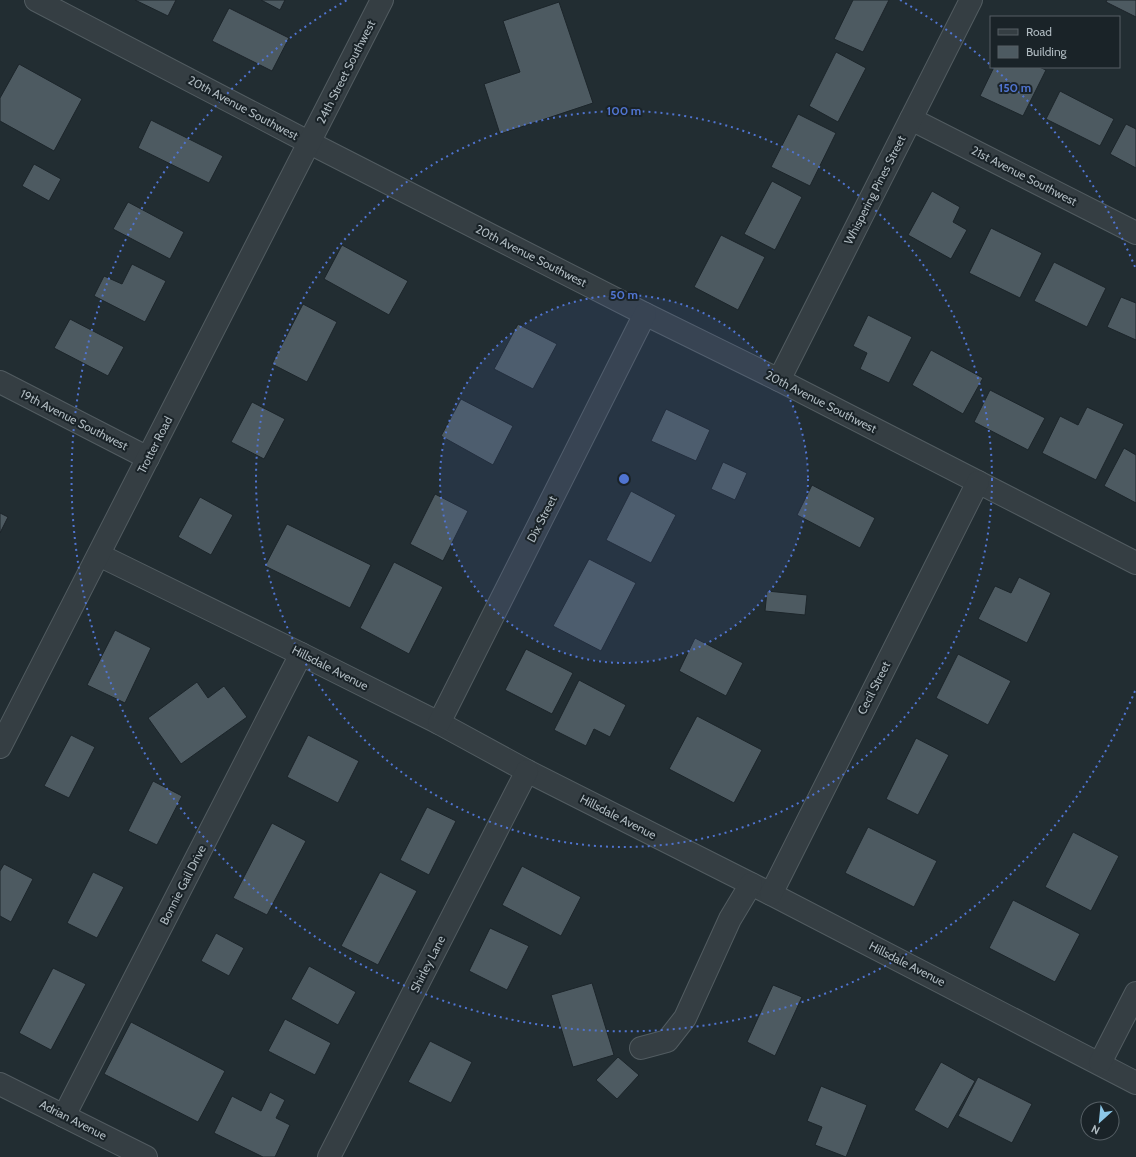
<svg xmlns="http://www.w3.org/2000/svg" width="1136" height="1157" font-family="Cabin,sans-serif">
  <rect width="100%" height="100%" fill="#222d32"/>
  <g fill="#4d5a61" stroke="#1c252a">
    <polygon points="135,0 176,0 168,16"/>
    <polygon points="261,0 285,0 280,10"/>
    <polygon points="853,0 889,0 863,52 834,39"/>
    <polygon points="1107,0 1136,0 1136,17 1106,2"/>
    <polygon points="559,2 593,103 500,134 484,84 520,72 503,21"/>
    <polygon points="229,8 289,38 272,71 212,41"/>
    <polygon points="836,52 866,68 838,122 809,106"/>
    <polygon points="19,64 82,99 54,151 0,121 0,98"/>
    <polygon points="994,67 1039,67 1046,70 1023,116 980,96"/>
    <polygon points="1060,91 1114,119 1100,146 1046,119"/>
    <polygon points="798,114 836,133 810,186 771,167"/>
    <polygon points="151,120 223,156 209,183 138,148"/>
    <polygon points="1126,124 1136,129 1136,168 1110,154"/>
    <polygon points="34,164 61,179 49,201 22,186"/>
    <polygon points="772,181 802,197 775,250 744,234"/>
    <polygon points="932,191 960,207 953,222 967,230 951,259 908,235"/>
    <polygon points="128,202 184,232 170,259 113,229"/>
    <polygon points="991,228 1042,253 1020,298 969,273"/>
    <polygon points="721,235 765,257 738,310 694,287"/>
    <polygon points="342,245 408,281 389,315 324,279"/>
    <polygon points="1054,262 1106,288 1087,327 1034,301"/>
    <polygon points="132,264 166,281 145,322 94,296 104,276 122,284"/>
    <polygon points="1121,297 1136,303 1136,340 1107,327"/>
    <polygon points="303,304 337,322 307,382 272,364"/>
    <polygon points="868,315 912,337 889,383 860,369 867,353 853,346"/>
    <polygon points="70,319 124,347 108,376 54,348"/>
    <polygon points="518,324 557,344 533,389 494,369"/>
    <polygon points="931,350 983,378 963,414 912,385"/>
    <polygon points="990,390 1045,418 1028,450 974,422"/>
    <polygon points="461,399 513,426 493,465 441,436"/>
    <polygon points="252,402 285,419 264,459 231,442"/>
    <polygon points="1087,407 1124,424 1096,480 1042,453 1060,416 1078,425"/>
    <polygon points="666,409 710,430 696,461 651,441"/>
    <polygon points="1124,448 1136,455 1136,503 1104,486"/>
    <polygon points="723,462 747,473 735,500 711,489"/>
    <polygon points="812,485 875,518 860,548 797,515"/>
    <polygon points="631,491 676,515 651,563 606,540"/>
    <polygon points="435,494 468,511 443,561 410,544"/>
    <polygon points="200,497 233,515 211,555 178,537"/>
    <polygon points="0,513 8,517 0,533"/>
    <polygon points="287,524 371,565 350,608 265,566"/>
    <polygon points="589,559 636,583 601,651 553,626"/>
    <polygon points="394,562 443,587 409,654 360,628"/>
    <polygon points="1019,577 1051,593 1027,643 978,619 995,586 1011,593"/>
    <polygon points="767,591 807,595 805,615 765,611"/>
    <polygon points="115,630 151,648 125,703 87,685"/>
    <polygon points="695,638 743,663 726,696 679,671"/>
    <polygon points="526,649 573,673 552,714 505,690"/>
    <polygon points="958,654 1011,681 988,725 936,698"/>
    <polygon points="579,680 626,705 610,737 594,729 586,746 554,730"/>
    <polygon points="197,682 208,698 224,686 247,717 181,764 148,718"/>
    <polygon points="697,716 762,750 734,803 669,769"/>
    <polygon points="71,735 95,747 69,798 44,786"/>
    <polygon points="308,735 359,761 338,803 287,777"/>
    <polygon points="916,738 949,755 918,815 886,799"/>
    <polygon points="153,781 182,796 157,845 128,831"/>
    <polygon points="427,807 456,821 429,875 400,860"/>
    <polygon points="272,823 306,841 267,915 233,898"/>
    <polygon points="868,827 937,861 914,907 845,873"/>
    <polygon points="1073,832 1119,856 1091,911 1045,887"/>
    <polygon points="4,864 33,879 11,922 0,916 0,871"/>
    <polygon points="522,866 581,897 561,936 502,905"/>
    <polygon points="93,872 124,887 97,938 67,923"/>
    <polygon points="380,872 417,891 378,965 341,946"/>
    <polygon points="1013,900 1080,934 1055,982 989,948"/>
    <polygon points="490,928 529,946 507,990 469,971"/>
    <polygon points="216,933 244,948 229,976 201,961"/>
    <polygon points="309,966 356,992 338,1025 291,999"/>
    <polygon points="53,968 86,984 51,1050 19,1033"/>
    <polygon points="592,983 614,1055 573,1067 551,995"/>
    <polygon points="773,985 802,997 775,1056 747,1042"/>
    <polygon points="285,1019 331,1043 315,1075 268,1051"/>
    <polygon points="131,1022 225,1071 198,1122 104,1074"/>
    <polygon points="430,1041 472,1062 451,1103 408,1082"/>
    <polygon points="618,1057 639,1075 617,1099 596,1080"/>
    <polygon points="941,1062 975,1081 948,1129 914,1110"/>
    <polygon points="978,1077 1032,1104 1012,1143 958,1116"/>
    <polygon points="821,1086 867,1105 846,1157 815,1145 822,1127 807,1121"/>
    <polygon points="270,1092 285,1100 276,1118 290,1125 275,1157 263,1157 214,1133 232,1096 261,1111"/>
  </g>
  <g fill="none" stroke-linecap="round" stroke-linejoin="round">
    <defs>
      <g id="minor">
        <polyline points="36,0 310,143 645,314 779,380 1136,563"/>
        <polyline points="911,119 1136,233"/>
        <polyline points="779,380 971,0"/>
        <polyline points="0,382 148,458"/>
        <polyline points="99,555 301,654 439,723 527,771 771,894 1136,1083"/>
        <polyline points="439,723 645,314"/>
        <polyline points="0,747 382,0"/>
        <polyline points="771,894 978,482"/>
        <polyline points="641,1048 667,1041 685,1018 730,919 751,884"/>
        <polyline points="1100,1063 1136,993"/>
        <polyline points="0,1084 146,1157"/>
        <polyline points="64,1116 301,654"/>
        <polyline points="329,1157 527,771"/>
      </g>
    </defs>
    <use href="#minor" stroke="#525c61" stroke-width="24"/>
    <use href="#minor" stroke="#353e43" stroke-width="22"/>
  </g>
  <circle cx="624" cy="479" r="184" fill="#5074d0" fill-opacity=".12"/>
  <g fill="none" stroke="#5074d0" stroke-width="2" stroke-dasharray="2 4">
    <circle cx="624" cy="479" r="184"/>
    <circle cx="624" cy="479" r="368"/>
    <path d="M1135 691A553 553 0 1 1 347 0M900 0A553 553 0 0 1 1135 267"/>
  </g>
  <g text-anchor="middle" stroke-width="4" stroke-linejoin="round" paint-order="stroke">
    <g font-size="12" fill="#afbac0" stroke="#1a2328">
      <text transform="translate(346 72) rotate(-63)" y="4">24th Street Southwest</text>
      <text transform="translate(243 108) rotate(28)" y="4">20th Avenue Southwest</text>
      <text transform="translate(1024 176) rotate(27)" y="4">21st Avenue Southwest</text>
      <text transform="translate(875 190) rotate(-63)" y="4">Whispering Pines Street</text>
      <text transform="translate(531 256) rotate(27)" y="4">20th Avenue Southwest</text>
      <text transform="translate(821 402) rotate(27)" y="4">20th Avenue Southwest</text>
      <text transform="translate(74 420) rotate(27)" y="4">19th Avenue Southwest</text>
      <text transform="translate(155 445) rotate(-63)" y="4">Trotter Road</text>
      <text transform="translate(542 519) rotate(-63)" y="4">Dix Street</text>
      <text transform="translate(330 668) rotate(27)" y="4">Hillsdale Avenue</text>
      <text transform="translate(874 688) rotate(-63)" y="4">Cecil Street</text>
      <text transform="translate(618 817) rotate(27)" y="4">Hillsdale Avenue</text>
      <text transform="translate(183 885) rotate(-63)" y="4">Bonnie Gail Drive</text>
      <text transform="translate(428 964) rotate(-63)" y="4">Shirley Lane</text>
      <text transform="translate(907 964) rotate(27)" y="4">Hillsdale Avenue</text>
      <text transform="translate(73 1120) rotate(27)" y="4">Adrian Avenue</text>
    </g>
  </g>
  <circle cx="624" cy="479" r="6" fill="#5074d0" stroke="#1a2328" stroke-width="2"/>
  <g font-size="12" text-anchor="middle" font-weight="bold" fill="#5074d0" stroke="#1a2328" stroke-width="4" stroke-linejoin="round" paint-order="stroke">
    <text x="1015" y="92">150 m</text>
    <text x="624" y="115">100 m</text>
    <text x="624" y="299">50 m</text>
  </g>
  <rect x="990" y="16" width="130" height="52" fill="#1a2328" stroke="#565f65"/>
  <rect x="998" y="29" width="20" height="6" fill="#353e43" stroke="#565f65"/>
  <text x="1026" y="36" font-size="12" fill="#afbac0">Road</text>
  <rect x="998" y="46" width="20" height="12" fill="#4d5a61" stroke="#565f65"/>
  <text x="1026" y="56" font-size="12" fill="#afbac0">Building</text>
  <g transform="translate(1100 1121) rotate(207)"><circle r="19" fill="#1a2328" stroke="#565f65"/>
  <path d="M0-3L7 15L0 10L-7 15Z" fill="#8cc7e8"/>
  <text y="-6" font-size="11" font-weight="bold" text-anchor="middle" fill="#afbac0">N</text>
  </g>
</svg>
